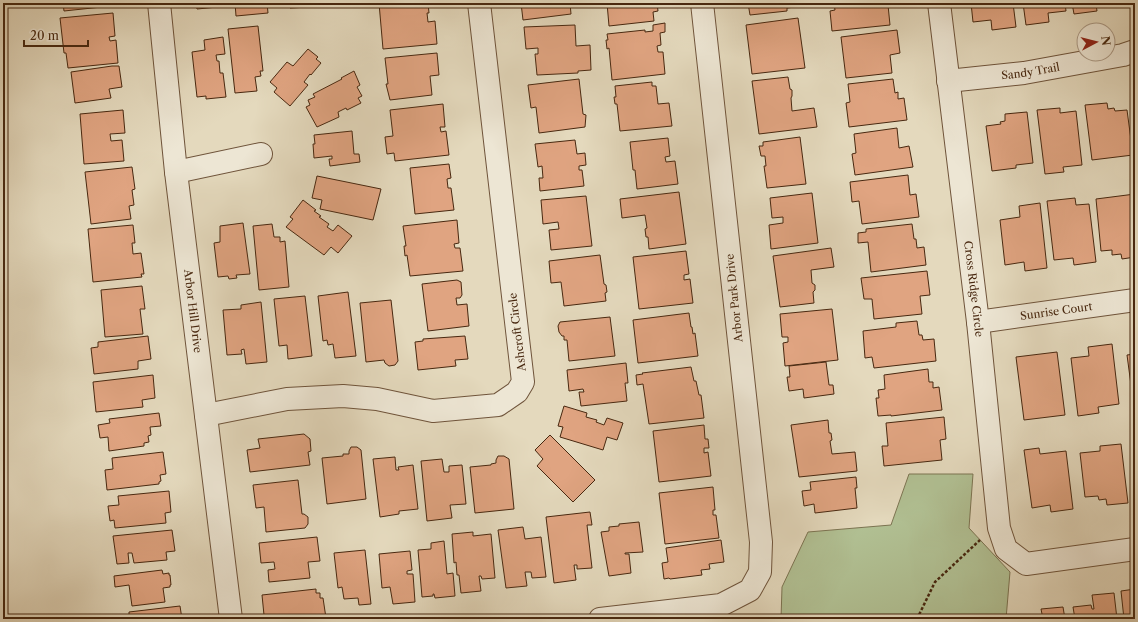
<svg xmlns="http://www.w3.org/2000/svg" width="1138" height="622" font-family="'Libre Caslon Text',serif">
  <rect width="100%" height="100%" fill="#e4d9bd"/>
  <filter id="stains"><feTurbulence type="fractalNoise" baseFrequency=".005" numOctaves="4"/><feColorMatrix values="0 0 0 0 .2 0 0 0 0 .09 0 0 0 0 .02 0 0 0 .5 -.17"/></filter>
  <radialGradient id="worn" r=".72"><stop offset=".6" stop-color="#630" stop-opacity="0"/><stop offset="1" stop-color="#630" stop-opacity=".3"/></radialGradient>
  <polygon fill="#b1c093" stroke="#7c7452" points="909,474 973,474 969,528 1010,572 1006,619 781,619 782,587 808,532 891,525"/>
  <g fill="#e0a481" stroke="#482810">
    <polygon points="63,3 111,3 111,6 64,11"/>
    <polygon points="196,3 228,3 228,6 197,9"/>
    <polygon points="235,3 267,3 268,13 236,16"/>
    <polygon points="290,3 309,3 309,7 290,8"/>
    <polygon points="379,3 428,3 429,13 427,13 428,22 435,21 437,44 383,49"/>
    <polygon points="521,3 570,3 571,14 523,20"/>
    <polygon points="607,3 657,3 658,11 653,12 654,21 609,26"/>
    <polygon points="748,3 795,3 795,7 787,8 787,11 750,15"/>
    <polygon points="834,3 893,3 894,4 888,5 890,25 832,31 830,11 835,10"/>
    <polygon points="971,3 1013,3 1016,27 992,30 991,20 973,22"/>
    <polygon points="1023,3 1065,3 1066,11 1048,13 1049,22 1026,25"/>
    <polygon points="1072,3 1106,3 1096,4 1097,11 1074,14"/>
    <polygon points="113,13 115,36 109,37 110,41 116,40 118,63 68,68 66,53 64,53 60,18"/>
    <polygon points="798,18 805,68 752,74 746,25"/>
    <polygon points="665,23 665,32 660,33 661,45 657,46 658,52 663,52 665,74 612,80 609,48 607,49 606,40 608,40 607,34 645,30 645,32 653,31 653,25"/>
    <polygon points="575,25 576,46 590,45 591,70 578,71 578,73 537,75 535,54 538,54 538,48 526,49 524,27"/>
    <polygon points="258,26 263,71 260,71 261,76 255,77 257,91 235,93 228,29"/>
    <polygon points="897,30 900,53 890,55 892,73 846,78 841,37"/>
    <polygon points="223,37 225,54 216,55 217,61 219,61 220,73 223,73 226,97 206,99 206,96 197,97 192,52 205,50 204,40"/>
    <polygon points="308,49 318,57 316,59 321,63 311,75 310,74 304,82 308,85 290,106 274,92 277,88 270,82 287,62 293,66"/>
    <polygon points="437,53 439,75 430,76 432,95 390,100 386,84 388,84 385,58"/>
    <polygon points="112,66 119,66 122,87 109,89 111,98 75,103 71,72"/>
    <polygon points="354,71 360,85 357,87 362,96 358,98 361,103 347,110 346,108 338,112 339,117 317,127 306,107 310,105 308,100 315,97 313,94 342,79 341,78"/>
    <polygon points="788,77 790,89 792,90 792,96 791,98 792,111 814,108 817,127 759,134 752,81"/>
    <polygon points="579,79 583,114 586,115 585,127 539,133 536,107 531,108 528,85"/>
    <polygon points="893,79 895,93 898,92 898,99 904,98 907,120 849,127 846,103 850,102 848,84"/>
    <polygon points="652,82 652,86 656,86 658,104 669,103 672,126 620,131 617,104 615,104 614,97 616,97 615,86"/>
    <polygon points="1107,103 1108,109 1114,108 1115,111 1127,110 1133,155 1092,160 1085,105"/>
    <polygon points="443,104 445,127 440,127 441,132 446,131 449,155 395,161 394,153 387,154 385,137 393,136 390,110"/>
    <polygon points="1060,108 1060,113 1076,111 1082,165 1063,167 1064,172 1045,174 1037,110"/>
    <polygon points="123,110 125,133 110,134 111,141 122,140 124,161 84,164 80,114"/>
    <polygon points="1027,112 1033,163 1016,165 1016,168 992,171 986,126 1001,124 1000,122 1005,121 1005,114"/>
    <polygon points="897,128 899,148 909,146 913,167 855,175 852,154 856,153 854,134"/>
    <polygon points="352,131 354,154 359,154 360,162 330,166 329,159 332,159 332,156 314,158 313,144 315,144 314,135"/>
    <polygon points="800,137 806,184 767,188 764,166 766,166 765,156 761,156 759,146 763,146 763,142"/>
    <polygon points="668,138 670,156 665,157 666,162 675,161 678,184 637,189 635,170 633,170 630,142"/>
    <polygon points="575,140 577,154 585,153 586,165 579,166 579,170 582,170 584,186 540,191 539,178 543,178 542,166 538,167 535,144"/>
    <polygon points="449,164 451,178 447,179 448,188 451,188 454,210 415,214 410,168"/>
    <polygon points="132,167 135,189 132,190 134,205 129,206 131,219 91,224 85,172"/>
    <polygon points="908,175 910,195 916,194 919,217 862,224 859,201 852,202 850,182"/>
    <polygon points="317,176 381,189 373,220 320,209 322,200 312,198"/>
    <polygon points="679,192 686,244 649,249 648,237 646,237 645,229 647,228 645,215 622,218 620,199"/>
    <polygon points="812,193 818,243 771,249 769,225 783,223 783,217 772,218 770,198"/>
    <polygon points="1135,194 1135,257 1122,259 1121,254 1112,255 1112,250 1101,251 1096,199"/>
    <polygon points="586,196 592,246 551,250 549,230 559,229 558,222 543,224 541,200"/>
    <polygon points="1075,198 1076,205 1089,204 1096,262 1074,265 1073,258 1054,260 1047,201"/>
    <polygon points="303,200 316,210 314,211 321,216 319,217 329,224 327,227 333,231 338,225 352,236 338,253 331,247 324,255 286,227 293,219 290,217"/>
    <polygon points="1040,203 1047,268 1025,271 1024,262 1005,265 1000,220 1020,217 1019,206"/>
    <polygon points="457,220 459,243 454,244 455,248 460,248 463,271 410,276 407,255 405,256 404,246 406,246 403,226"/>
    <polygon points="243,223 250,274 236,275 237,278 229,279 228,276 218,277 214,243 220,242 220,226"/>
    <polygon points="272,224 274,237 280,237 280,242 285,241 289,287 259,290 253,226"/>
    <polygon points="912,224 914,239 916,239 917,248 924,247 926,265 871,272 868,242 858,243 858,233 866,232 866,229"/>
    <polygon points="133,225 135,243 132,243 133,254 141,253 144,274 141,274 142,277 93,282 88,229"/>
    <polygon points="831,248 834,267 811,270 812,283 815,285 815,290 813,292 814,303 780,307 773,256"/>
    <polygon points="686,251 689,274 684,275 684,280 690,279 693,303 639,309 633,257"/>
    <polygon points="600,255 604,284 606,285 607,292 605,293 606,301 564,306 561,282 551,283 549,261"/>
    <polygon points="927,271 930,295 920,296 922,314 874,319 872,299 864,299 861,278"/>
    <polygon points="457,280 461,282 462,295 460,298 456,298 457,305 467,304 469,326 428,331 422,284"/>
    <polygon points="142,286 145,309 140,309 143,334 105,337 101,290"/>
    <polygon points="348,292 356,356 335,358 333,344 328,345 327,340 323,341 318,296"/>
    <polygon points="305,296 312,356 288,359 287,345 279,346 274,299"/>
    <polygon points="391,300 398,361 395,365 389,366 385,363 384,360 366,362 360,303"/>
    <polygon points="261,302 267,362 246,364 244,349 241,350 242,354 227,355 223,310 241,309 241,305"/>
    <polygon points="832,309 838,360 785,366 783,343 788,342 788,337 782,337 780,314"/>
    <polygon points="689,313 691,327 692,327 693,334 695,333 698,356 638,363 633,320"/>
    <polygon points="610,317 615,356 569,361 567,340 564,340 564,336 562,336 559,332 558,326 560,322"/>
    <polygon points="917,321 919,335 922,335 923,340 934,339 936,361 874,368 872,357 865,358 863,331 896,327 896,323"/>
    <polygon points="148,336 151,359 138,361 138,369 94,374 91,348 98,347 98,342"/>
    <polygon points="465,336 468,359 455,360 456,366 418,370 415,342 423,341 423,339"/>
    <polygon points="1112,344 1119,404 1098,407 1099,413 1078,416 1071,358 1089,356 1088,347"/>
    <polygon points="1057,352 1065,415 1024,420 1016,357"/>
    <polygon points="1135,354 1135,400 1133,400 1127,355"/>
    <polygon points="826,362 829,385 833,385 834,394 804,398 803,389 789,391 787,377 790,377 789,366"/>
    <polygon points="626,363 628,383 625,383 627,401 581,406 579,392 584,392 583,389 569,391 567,370"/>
    <polygon points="691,367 694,381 696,381 699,395 701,395 704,418 649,424 643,384 637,385 636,375 643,374 642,373"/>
    <polygon points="928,369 929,382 933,382 933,388 939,387 942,410 891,416 891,415 878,416 876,398 879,398 878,390 885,389 884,375"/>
    <polygon points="153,375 155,398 142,400 143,407 96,412 93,382"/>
    <polygon points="564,406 587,413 586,417 597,420 596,422 604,425 607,418 623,423 617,440 607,437 603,450 560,437 563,427 558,426"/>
    <polygon points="159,413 161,426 150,427 151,435 148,436 149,442 144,443 144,446 109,451 108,437 100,438 98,425 110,423 109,419"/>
    <polygon points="944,417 946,439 940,440 942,460 884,466 882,446 888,446 886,423"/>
    <polygon points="828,420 829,433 831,433 832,440 830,441 832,454 855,452 857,471 799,477 791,425"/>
    <polygon points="704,425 705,439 708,439 709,448 704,448 704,453 708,452 711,476 659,482 653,431"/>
    <polygon points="304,434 310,439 311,451 308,452 310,465 250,472 247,450 260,448 258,439"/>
    <polygon points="550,435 595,480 573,502 537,466 543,459 535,450"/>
    <polygon points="1121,444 1128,503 1107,505 1106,499 1099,500 1098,496 1085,497 1080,453 1100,451 1100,446"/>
    <polygon points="351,447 357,447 361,450 366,499 327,504 322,458 343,456 343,454 349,454 349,451"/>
    <polygon points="1039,448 1040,454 1066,451 1073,509 1051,512 1050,505 1032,508 1024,450"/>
    <polygon points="163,452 166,474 160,475 161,481 159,482 159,484 107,490 105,470 113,469 112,458"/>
    <polygon points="498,456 504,456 509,459 514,509 475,513 470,467 491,465 491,464 496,463 496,460"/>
    <polygon points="395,457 396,470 399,470 398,467 413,465 418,509 399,511 399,514 380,517 373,459"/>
    <polygon points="442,459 444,472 449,472 449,466 462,465 466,504 450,505 452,518 427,521 421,461"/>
    <polygon points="856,477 857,488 855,488 857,508 815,513 814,504 804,506 802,491 811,490 810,482"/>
    <polygon points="298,480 302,514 304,514 308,517 308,524 305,528 266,532 264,507 256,508 253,485"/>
    <polygon points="713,487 715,510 713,510 713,515 716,515 719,538 665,544 659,493"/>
    <polygon points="169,491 171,512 165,513 166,523 115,528 114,520 110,521 108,506 119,505 118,496"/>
    <polygon points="590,512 592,525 587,525 592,568 577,569 577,565 574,565 576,580 554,583 546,517"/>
    <polygon points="639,522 643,552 625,553 625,554 629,554 631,573 609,576 601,532 609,531 609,527 619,526 619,524"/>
    <polygon points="523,527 525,539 541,537 546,577 532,578 531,572 525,572 527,586 506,588 498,530"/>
    <polygon points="172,530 175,551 166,552 167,560 134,563 132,553 128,553 129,563 117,564 113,536"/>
    <polygon points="473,532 473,536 491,534 495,578 482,579 481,576 479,576 481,591 461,593 459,575 457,575 456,562 454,563 452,534"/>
    <polygon points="317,537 320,561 308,562 310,578 269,582 268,570 275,569 274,562 261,563 259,543"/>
    <polygon points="721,540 724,562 709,564 710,569 701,570 702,575 670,579 669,578 664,579 662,563 668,562 666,548"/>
    <polygon points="444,541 447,574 453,573 455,596 435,598 434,594 433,594 433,596 422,597 418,550 431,549 431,543"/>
    <polygon points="365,550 371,604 359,605 358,598 344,599 342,587 338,588 334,553"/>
    <polygon points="410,551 412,570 407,571 407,574 413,574 415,602 393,604 390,587 382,588 379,554"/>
    <polygon points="162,570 163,574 169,573 169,575 170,575 171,585 170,585 170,587 163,588 165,602 132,606 129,585 115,587 114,576"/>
    <polygon points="316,589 316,593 320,593 320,598 323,598 326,618 261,619 261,615 264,615 262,595"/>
    <polygon points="1135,589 1135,619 1124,619 1121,591"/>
    <polygon points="1114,593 1117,619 1075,619 1073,607 1091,605 1092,609 1094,609 1092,595"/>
    <polygon points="180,606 182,619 125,619 129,618 129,612"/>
    <polygon points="1063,607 1065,619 1043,619 1041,609"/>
  </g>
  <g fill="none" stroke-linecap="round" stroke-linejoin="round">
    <defs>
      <g id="street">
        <path id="s1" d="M159 3 176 172 231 619"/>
        <path id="s2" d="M939 3 978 322 999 528 1006 549 1026 564 1135 549"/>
        <path id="s3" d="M948 81 1024 73 1123 55 1135 51"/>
        <polyline points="176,172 261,154"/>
        <path id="s4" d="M978 322 1135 300"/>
        <polyline points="206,415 287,399 343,396 377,399 433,411 498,405 517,392 523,382 479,3"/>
        <polyline points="600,619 721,605 750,590 760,572 761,542 702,3"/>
      </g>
    </defs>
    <use href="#street" stroke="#6f543b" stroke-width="24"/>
    <polyline stroke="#482810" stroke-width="2.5" stroke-dasharray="3 2" stroke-linecap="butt" points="917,619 935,582 980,540"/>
    <use href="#street" stroke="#ede6d4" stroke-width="22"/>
  </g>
  <g text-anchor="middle" stroke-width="3" stroke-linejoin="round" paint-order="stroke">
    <g font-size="11" fill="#482810" stroke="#ede6d4">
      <text dy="4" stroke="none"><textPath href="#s3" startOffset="83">Sandy Trail</textPath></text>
      <text dy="4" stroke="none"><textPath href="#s2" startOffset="288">Cross Ridge Circle</textPath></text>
      <text transform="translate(734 298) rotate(-96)" y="4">Arbor Park Drive</text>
      <text dy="4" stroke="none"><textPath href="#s1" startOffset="310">Arbor Hill Drive</textPath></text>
      <text dy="4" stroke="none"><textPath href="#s4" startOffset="79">Sunrise Court</textPath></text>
      <text transform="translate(517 332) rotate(-97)" y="4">Ashcroft Circle</text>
    </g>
  </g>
  <rect width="1138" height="622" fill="none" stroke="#e4d9bd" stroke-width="16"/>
  <rect x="4" y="4" width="1130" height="614" fill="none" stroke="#482810" stroke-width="2"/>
  <rect x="8" y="8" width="1122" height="606" fill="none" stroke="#482810"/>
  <g transform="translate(1096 42) rotate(83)"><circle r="19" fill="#ede6d4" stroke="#ab9a86"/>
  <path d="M0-3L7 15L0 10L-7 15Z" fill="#8f2418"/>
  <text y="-6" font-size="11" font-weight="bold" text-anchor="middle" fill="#482810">N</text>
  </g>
  <path d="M24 40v6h64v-6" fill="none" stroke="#482810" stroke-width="2"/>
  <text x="30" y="40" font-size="12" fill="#482810" stroke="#ede6d4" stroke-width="3" paint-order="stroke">20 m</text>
  <rect width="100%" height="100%" filter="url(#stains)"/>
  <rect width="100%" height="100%" fill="url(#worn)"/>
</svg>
